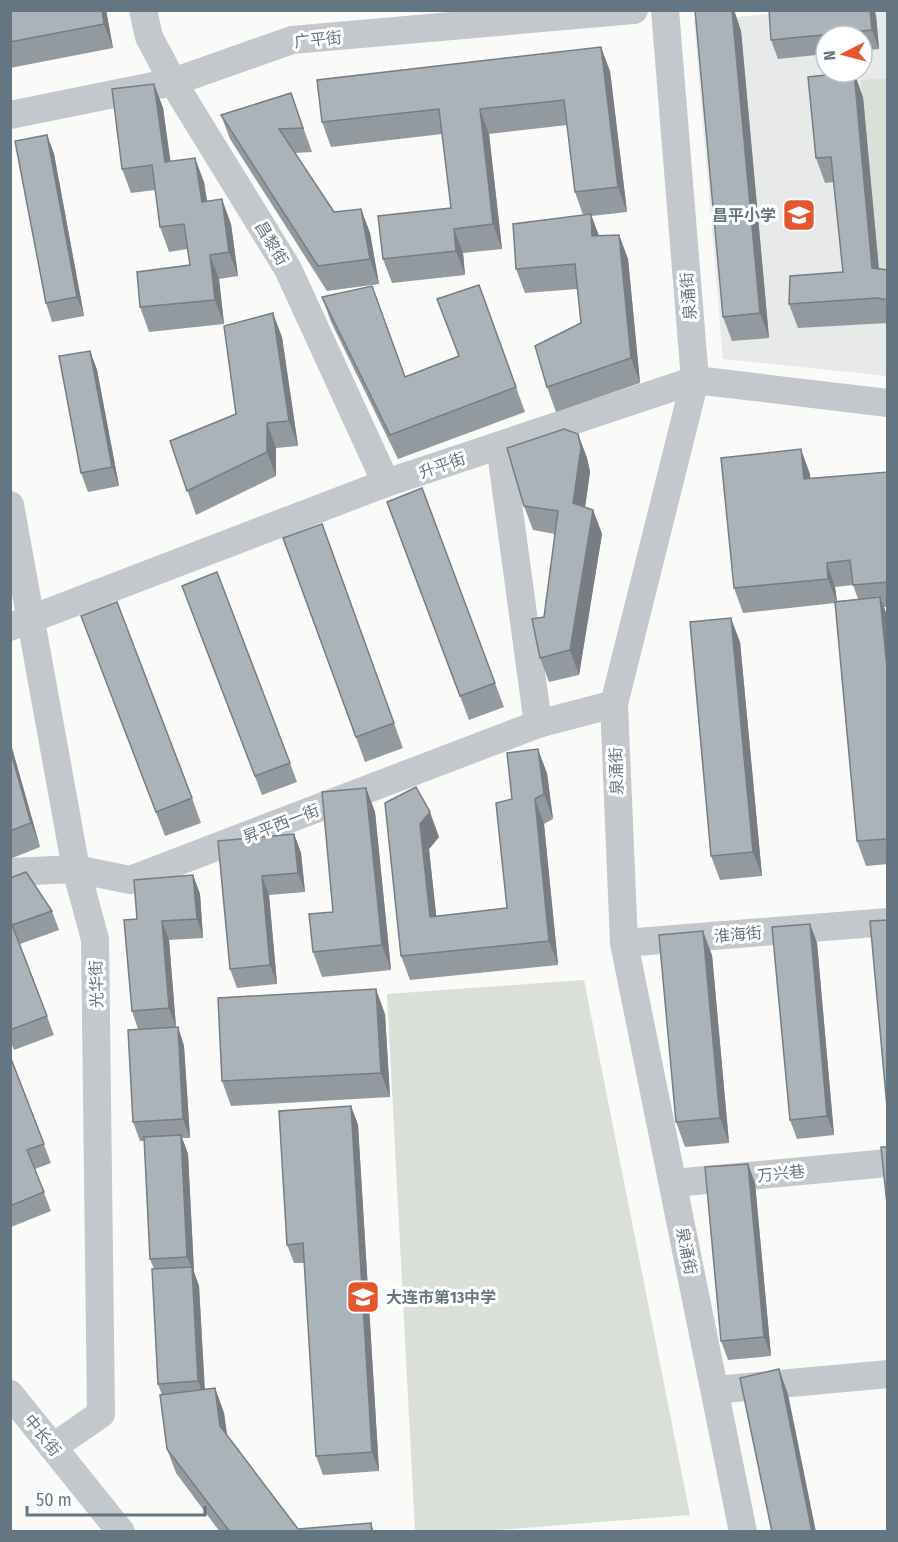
<svg xmlns="http://www.w3.org/2000/svg" width="898" height="1542" font-family="'Fira Sans Condensed','Noto Sans SC',sans-serif">
  <rect width="100%" height="100%" fill="#fafaf8"/>
  <path fill="#e8e9e9" fill-rule="evenodd" d="M801 11H887V376L723 359 694 21ZM826 36H862V72H826Z"/>
  <g fill="#dadfd7">
    <polygon points="887,78 887,293 881,293 861,80"/>
    <polygon points="584,980 690,1515 485,1531 415,1531 387,994"/>
  </g>
  <g fill="none" stroke-linecap="round" stroke-linejoin="round">
    <g stroke="#c3c8cc" stroke-width="28">
      <polyline points="143,10 149,37 173,82 288,269 386,483"/>
      <polyline points="665,10 695,380 614,704 624,943 743,1532"/>
      <polyline points="10,115 173,82 292,40 634,10"/>
      <polyline points="500,445 538,724"/>
      <polyline points="10,505 76,869 95,939 101,1414 53,1447"/>
      <polyline points="10,627 386,483 695,380 888,403"/>
      <polyline points="10,872 76,869 130,880 538,724 614,704"/>
      <polyline points="624,943 888,922"/>
      <polyline points="674,1183 888,1163"/>
      <polyline points="715,1390 888,1374"/>
      <polyline points="10,1394 121,1532"/>
    </g>
  </g>
  <g fill="#929a9f" fill-rule="evenodd">
    <polygon points="10,10 106,10 113,48 10,68"/>
    <polygon points="695,10 734,10 741,31 769,338 732,341 723,317"/>
    <polygon points="769,10 874,10 876,15 879,49 862,51 862,36 826,36 826,54 778,59 771,40"/>
    <polygon points="610,71 627,212 591,216 599,236 619,235 628,259 640,383 556,412 547,387 581,323 577,289 525,293 516,269 583,215 575,192 567,125 489,134 502,249 463,253 465,275 392,283 383,259 451,208 442,134 331,147 322,122"/>
    <polygon points="154,84 163,108 170,161 204,182 207,201 231,224 238,276 219,279 224,324 149,332 140,307 190,265 187,249 169,252 160,227 155,190 131,193 122,169"/>
    <polygon points="291,93 312,152 295,153 334,212 361,209 370,233 379,284 327,291 230,139 221,115"/>
    <polygon points="863,97 879,269 888,270 888,323 798,328 789,304 843,272 834,182 825,183 816,158"/>
    <polygon points="47,135 54,154 84,316 52,322 46,303"/>
    <polygon points="479,285 525,412 398,459 331,322 322,297 405,377 458,356"/>
    <polygon points="282,337 298,446 276,448 276,476 196,515 170,441 236,414"/>
    <polygon points="90,351 97,370 119,486 88,492 81,473"/>
    <polygon points="578,434 587,458 590,472 585,507 593,510 602,534 579,675 549,682 540,658 544,617 555,534 533,530 524,506"/>
    <path d="M888 472V607H884L888 618V864L866 866 857 841 835 603 743 613 734 588 810 474V478ZM853 585 858 599 837 601 835 587Z"/>
    <polygon points="422,488 504,707 469,720 396,526"/>
    <polygon points="322,524 403,748 365,762 283,538"/>
    <polygon points="189,605 290,763 297,782 262,795"/>
    <polygon points="81,616 192,798 201,823 165,836"/>
    <polygon points="740,642 762,876 720,880 711,856"/>
    <polygon points="10,741 40,847 10,859"/>
    <polygon points="547,773 553,819 544,824 558,965 410,980 401,956 385,803 439,837 429,849 436,916 507,908 512,799"/>
    <polygon points="366,788 375,812 391,970 322,977 313,952 333,912"/>
    <polygon points="294,834 301,853 305,892 269,895 277,984 237,988 230,969 218,841"/>
    <polygon points="193,875 200,894 203,938 169,940 176,1027 178,1027 184,1046 190,1138 182,1138 188,1154 194,1272 199,1286 205,1389 215,1388 224,1413 227,1435 298,1529 371,1523 374,1532 220,1532 176,1473 167,1449 162,1395 158,1384 154,1269 150,1259 144,1141 140,1141 133,1122 138,1029 132,1011 137,919"/>
    <polygon points="10,878 52,911 59,930 20,944 54,1035 14,1050 10,1040"/>
    <polygon points="810,924 817,943 834,1135 797,1139 790,1120"/>
    <polygon points="712,955 729,1143 685,1147 676,1122"/>
    <polygon points="385,1014 390,1097 231,1106 222,1081"/>
    <polygon points="10,1056 51,1163 35,1169 51,1211 11,1227"/>
    <polygon points="351,1106 358,1125 379,1471 323,1475 316,1456 304,1263 294,1263 287,1245"/>
    <polygon points="748,1164 755,1183 771,1356 728,1360 721,1341"/>
  </g>
  <g fill="#777d82">
    <polygon points="102,10 106,10 113,48 104,24"/>
    <polygon points="732,10 734,10 741,31 769,338 760,313"/>
    <polygon points="870,10 874,10 876,15 879,49 872,30"/>
    <polygon points="601,47 610,71 627,212 618,187"/>
    <polygon points="854,72 863,97 881,293 872,268"/>
    <polygon points="154,84 163,108 174,186 165,162"/>
    <polygon points="480,109 489,134 502,249 493,224"/>
    <polygon points="47,135 54,154 84,316 77,297"/>
    <polygon points="195,158 204,182 211,226 202,202"/>
    <polygon points="222,199 231,224 238,276 229,252"/>
    <polygon points="361,209 370,233 379,284 370,259"/>
    <polygon points="591,214 600,239 592,236"/>
    <polygon points="454,229 463,253 465,275 456,251"/>
    <polygon points="619,235 628,259 640,383 631,358"/>
    <polygon points="210,255 219,279 224,324 215,300"/>
    <polygon points="273,313 282,337 298,446 289,421"/>
    <polygon points="90,351 97,370 119,486 112,467"/>
    <polygon points="267,423 276,448 276,476 267,452"/>
    <polygon points="578,434 587,458 590,472 582,528 573,503"/>
    <polygon points="801,449 810,474 813,503 804,479"/>
    <polygon points="593,510 602,534 579,675 570,650"/>
    <polygon points="827,563 835,587 837,603 828,579"/>
    <polygon points="880,597 888,618 888,678"/>
    <polygon points="731,618 740,642 762,876 753,852"/>
    <polygon points="10,741 40,847 31,823 10,749"/>
    <polygon points="538,749 547,773 553,819 544,794"/>
    <polygon points="366,788 375,812 391,970 382,945"/>
    <polygon points="535,799 544,824 558,965 549,941"/>
    <polygon points="430,812 439,837 429,849 439,941 430,917 420,824"/>
    <polygon points="294,834 301,853 305,892 298,873"/>
    <polygon points="193,875 200,894 203,938 197,919"/>
    <polygon points="262,876 269,895 277,984 270,965"/>
    <polygon points="162,921 169,940 176,1027 169,1008"/>
    <polygon points="810,924 817,943 834,1135 827,1116"/>
    <polygon points="703,931 712,955 729,1143 720,1118"/>
    <polygon points="376,989 385,1014 390,1097 381,1073"/>
    <polygon points="178,1027 184,1046 190,1138 183,1119"/>
    <polygon points="351,1106 358,1125 379,1471 372,1452"/>
    <polygon points="181,1135 188,1154 194,1272 199,1286 205,1400 198,1381 193,1271 187,1257"/>
    <polygon points="748,1164 755,1183 771,1356 764,1337"/>
    <polygon points="779,1369 788,1394 816,1532 812,1532"/>
    <polygon points="215,1388 224,1413 229,1450 220,1426"/>
  </g>
  <g fill="#aab3b9" stroke="#777d82" stroke-width="1.5">
    <polygon points="10,10 102,10 104,24 10,42"/>
    <polygon points="695,10 732,10 760,313 723,317"/>
    <polygon points="769,10 870,10 872,30 771,40"/>
    <polygon points="601,47 618,187 575,192 564,100 480,109 493,224 454,229 456,251 383,259 378,216 451,208 439,109 322,122 317,80"/>
    <polygon points="854,72 872,268 888,270 888,300 877,298 789,304 790,276 843,272 831,157 816,158 808,77"/>
    <polygon points="154,84 165,162 195,158 202,202 222,199 229,252 210,255 215,300 140,307 137,272 190,265 184,224 160,227 152,165 122,169 112,89"/>
    <polygon points="291,93 303,128 279,129 334,212 361,209 370,259 318,266 221,115"/>
    <polygon points="47,135 77,297 46,303 15,141"/>
    <polygon points="591,214 592,236 619,235 631,358 547,387 535,346 581,323 575,264 516,269 513,224"/>
    <polygon points="479,285 516,387 390,435 322,297 372,286 405,377 459,356 437,299"/>
    <polygon points="273,313 289,421 267,423 267,452 187,491 170,441 236,414 224,326"/>
    <polygon points="90,351 112,467 81,473 59,356"/>
    <polygon points="564,429 578,434 581,448 573,503 593,510 570,650 540,658 532,619 544,617 558,511 524,506 507,448"/>
    <polygon points="801,449 804,479 888,472 888,582 853,585 850,560 827,563 828,579 734,588 721,458"/>
    <polygon points="422,488 495,683 460,696 387,502"/>
    <polygon points="322,524 394,723 356,737 283,538"/>
    <polygon points="217,572 290,763 255,776 182,586"/>
    <polygon points="880,597 888,678 888,839 857,841 835,602"/>
    <polygon points="117,602 192,798 156,812 81,616"/>
    <polygon points="731,618 753,852 711,856 690,622"/>
    <polygon points="10,749 31,823 10,831"/>
    <polygon points="538,749 544,794 535,799 549,941 401,956 385,803 416,787 430,812 420,824 430,917 507,908 496,803 512,799 507,753"/>
    <polygon points="366,788 382,945 313,952 309,914 333,912 322,792"/>
    <polygon points="294,834 298,873 262,876 270,965 230,969 218,841"/>
    <polygon points="26,872 52,911 12,925 47,1016 10,1030 10,878"/>
    <polygon points="193,875 197,919 162,921 169,1008 132,1011 124,920 137,919 134,880"/>
    <polygon points="888,920 888,1107 887,1107 870,921"/>
    <polygon points="810,924 827,1116 790,1120 772,927"/>
    <polygon points="703,931 720,1118 676,1122 659,935"/>
    <polygon points="376,989 381,1073 222,1081 218,998"/>
    <polygon points="178,1027 183,1119 133,1122 128,1030"/>
    <polygon points="10,1056 44,1144 27,1150 44,1192 10,1206"/>
    <polygon points="351,1106 372,1452 316,1456 303,1243 287,1245 279,1111"/>
    <polygon points="181,1135 187,1257 150,1259 144,1137"/>
    <polygon points="881,1147 888,1147 888,1214"/>
    <polygon points="748,1164 764,1337 721,1341 705,1167"/>
    <polygon points="192,1267 198,1381 158,1384 152,1269"/>
    <polygon points="779,1369 812,1532 772,1532 740,1378"/>
    <polygon points="215,1388 220,1426 298,1529 371,1523 372,1532 230,1532 167,1449 160,1395"/>
  </g>
  <defs>
    <symbol id="school-square" viewBox="-11 -11 22 22"><rect x="-9" y="-9" width="18" height="18" rx="4" fill="#e4572e" stroke="#fff"/><path d="M0-5L7-2L0 1L-7-2ZM-4 1L0 2.5L4 1V4Q0 6-4 4Z" fill="#fff"/></symbol>
  </defs>
  <g fill-rule="evenodd">
    <use href="#school-square" x="780" y="196" width="38" height="38"/>
    <use href="#school-square" x="344" y="1278" width="38" height="38"/>
  </g>
  <g text-anchor="middle" stroke-width="6" stroke-linejoin="round" paint-order="stroke">
    <g font-size="16" fill="#657683" stroke="#fff">
      <text transform="translate(318 39) rotate(-6)" y="6">广平街</text>
      <text transform="translate(272 243) rotate(59)" y="6">昌黎街</text>
      <text transform="translate(688 296) rotate(-95)" y="6">泉涌街</text>
      <text transform="translate(442 465) rotate(-19)" y="6">升平街</text>
      <text transform="translate(616 771) rotate(-92)" y="6">泉涌街</text>
      <text transform="translate(281 823) rotate(-21)" y="6">昇平西一街</text>
      <text transform="translate(738 934) rotate(-5)" y="6">淮海街</text>
      <text transform="translate(96 984) rotate(-91)" y="6">光华街</text>
      <text transform="translate(781 1173) rotate(-6)" y="6">万兴巷</text>
      <text transform="translate(687 1251) rotate(79)" y="6">泉涌街</text>
      <text transform="translate(43 1435) rotate(51)" y="6">中长街</text>
    </g>
    <g font-size="16" font-weight="bold" fill="#657683" stroke="#fff" text-anchor="end">
      <text x="776" y="221">昌平小学</text>
      <text x="386" y="1303" text-anchor="start">大连市第13中学</text>
    </g>
  </g>
  <rect width="898" height="1542" fill="none" stroke="#657683" stroke-width="24"/>
  <g transform="translate(844 54) rotate(264)"><circle r="28" fill="#ffffff" stroke="#c1c8cd" stroke-width="1.5"/>
  <path d="M0-4.5L10 22L0 15L-10 22Z" fill="#e4572e"/>
  <text y="-9" font-size="16" font-weight="bold" text-anchor="middle" fill="#657683">N</text>
  </g>
  <path d="M27 1506v9h178v-9" fill="none" stroke="#657683" stroke-width="3"/>
  <text x="36" y="1506" font-size="18" fill="#657683" stroke="#ffffff" stroke-width="4.5" paint-order="stroke">50 m</text>
</svg>
